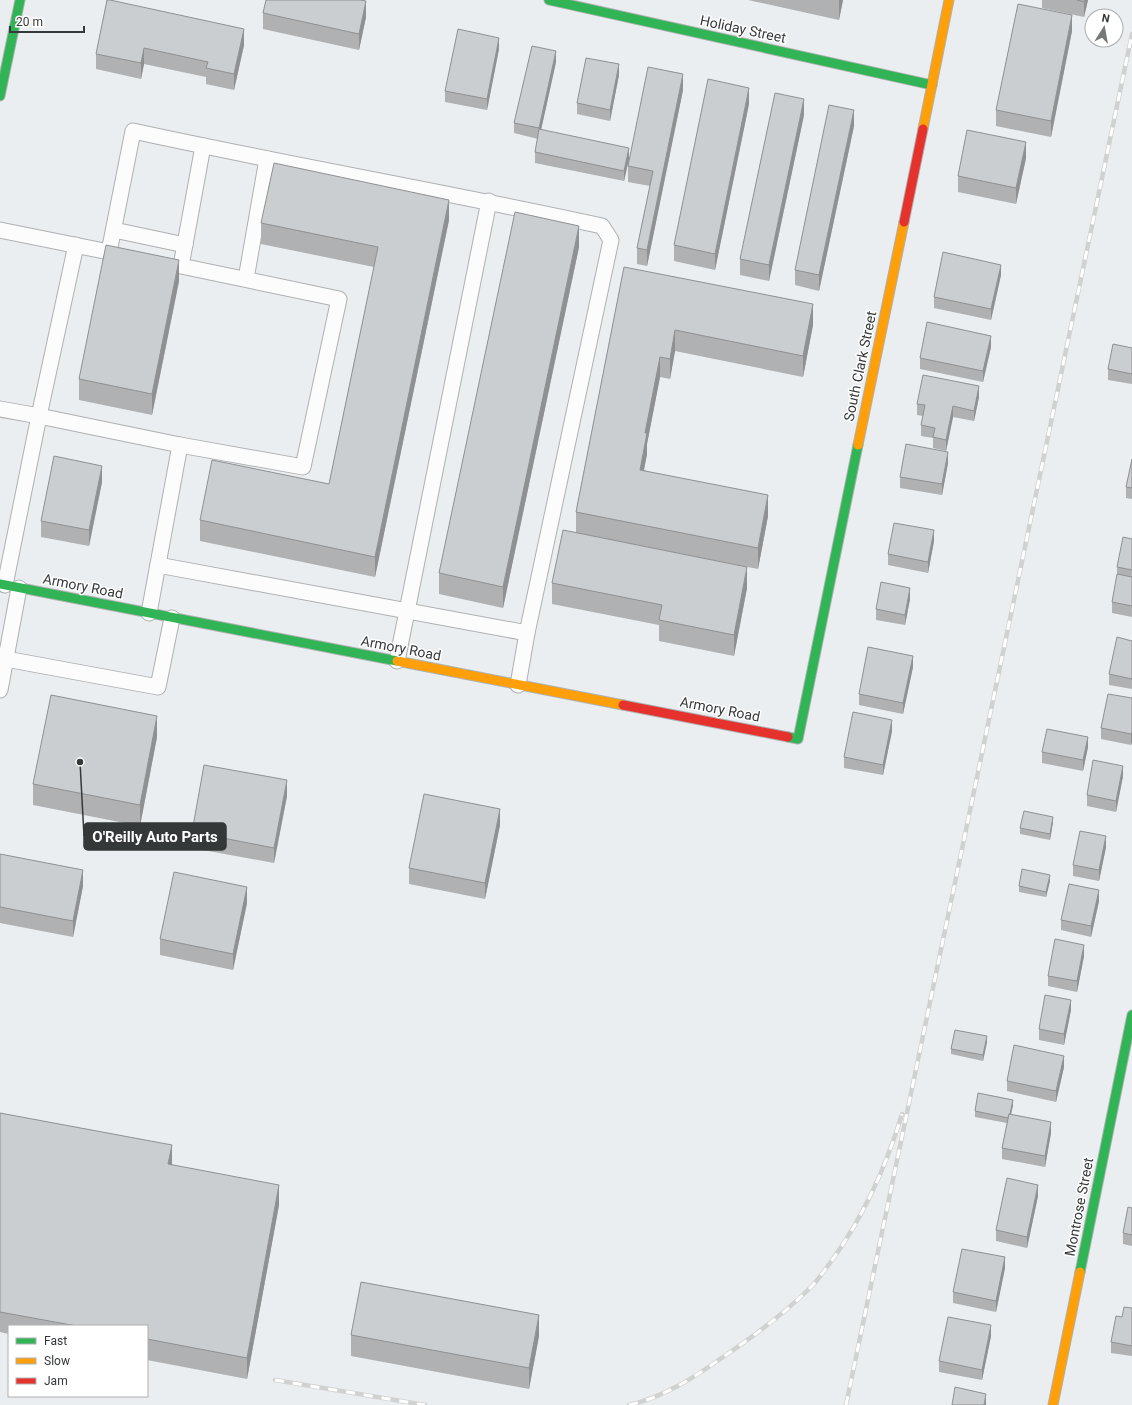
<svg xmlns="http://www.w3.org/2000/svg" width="1132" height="1405" font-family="Roboto,sans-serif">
  <rect width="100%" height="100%" fill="#eaeef0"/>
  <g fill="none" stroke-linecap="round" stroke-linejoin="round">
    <defs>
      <g id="lane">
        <path d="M0 230 109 252 133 131C289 165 446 192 602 226L611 240 527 633 158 565"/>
        <polyline points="114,230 185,245"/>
        <polyline points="246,279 267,159"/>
        <polyline points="0,409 39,416 76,245"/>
        <polyline points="180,445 303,467 339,299 181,266 203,146"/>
        <polyline points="5,585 39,416 180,445 149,613"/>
        <polyline points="6,659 158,687 172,618"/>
        <polyline points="397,661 489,201"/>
        <polyline points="518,685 527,633"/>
        <polyline points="0,690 19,588"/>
      </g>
      <g id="fast">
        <polyline points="549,0 932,85"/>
        <polyline points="0,96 20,0"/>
        <polyline points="0,584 397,661"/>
        <polyline points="788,737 798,739 858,445"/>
        <polyline points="1080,1272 1132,1015"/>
      </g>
      <g id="slow">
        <polyline points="923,129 949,0"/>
        <polyline points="858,445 904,222"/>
        <polyline points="397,661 623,705"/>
        <polyline points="1053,1405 1080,1272"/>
      </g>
      <g id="jam">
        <polyline points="904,222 923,129"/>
        <polyline points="623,705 788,737"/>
      </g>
    </defs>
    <use href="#lane" stroke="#aeb1b2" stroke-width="17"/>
    <use href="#fast" stroke="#aeb1b2" stroke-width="11"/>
    <use href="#slow" stroke="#aeb1b2" stroke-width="11"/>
    <use href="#jam" stroke="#aeb1b2" stroke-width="11"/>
    <use href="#lane" stroke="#fcfcfd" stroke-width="15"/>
    <use href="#fast" stroke="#30b455" stroke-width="9"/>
    <use href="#slow" stroke="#ff9f0a" stroke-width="9"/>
    <use href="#jam" stroke="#e5322d" stroke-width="9"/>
    <defs>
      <g id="rail">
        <polyline points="275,1380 425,1405"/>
        <path d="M629 1405C664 1397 695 1377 723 1357 754 1336 785 1313 811 1287 818 1280 824 1271 830 1263 863 1218 886 1167 902 1114"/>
        <polyline points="846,1405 1132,34"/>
      </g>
    </defs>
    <use href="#rail" stroke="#d0d1d1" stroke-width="4.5"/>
    <use href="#rail" stroke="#fff" stroke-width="3" stroke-dasharray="9" stroke-linecap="butt"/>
  </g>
  <g fill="#afb1b3">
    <polygon points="107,0 244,45 234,90 206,84 206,77 144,64 141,79 96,69 96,54"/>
    <polygon points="748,0 843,0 839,20"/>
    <polygon points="1042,0 1088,0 1084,17 1042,8"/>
    <polygon points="263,13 366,17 359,50 263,29"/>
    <polygon points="1072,31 1051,137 996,126 996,110"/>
    <polygon points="499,49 487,110 445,102 445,91"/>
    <polygon points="556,62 541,130 629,159 624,181 535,163 535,152 538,139 514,133 514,123"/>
    <polygon points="619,75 610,121 577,114 577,103"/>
    <polygon points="683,90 647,266 637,264 637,248 650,186 628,182 628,166"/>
    <polygon points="749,104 715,270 674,261 674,245"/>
    <polygon points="804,115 769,281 740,275 740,259"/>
    <polygon points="854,126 819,291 795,285 795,270"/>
    <polygon points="1026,158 1016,204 958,192 958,176"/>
    <polygon points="449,220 375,577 200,541 200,520 329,484 374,267 261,244 261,223"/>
    <polygon points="579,247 503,608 439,594 439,573"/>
    <polygon points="624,267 813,325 803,377 675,351 670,379 660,377 647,444 647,454 644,470 768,516 758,569 576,533 576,512"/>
    <polygon points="1001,275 991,320 934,308 934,297"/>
    <polygon points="179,281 152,415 79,400 79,379"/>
    <polygon points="991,347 983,382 920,369 920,358"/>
    <polygon points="1132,348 1132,384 1108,380 1108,369"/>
    <polygon points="979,397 974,421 953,417 946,451 933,448 933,438 921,436 921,425 923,416 917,415 917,404"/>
    <polygon points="1132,459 1132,499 1126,498 1126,487"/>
    <polygon points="948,463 942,495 900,488 900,477"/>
    <polygon points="102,482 89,546 41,537 41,521"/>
    <polygon points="1132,539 1132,617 1112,613 1112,602 1117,578 1117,567"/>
    <polygon points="934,541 928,573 888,565 888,554"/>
    <polygon points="552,583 747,588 734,656 659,641 659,625 552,604"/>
    <polygon points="910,599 905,625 876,620 876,609"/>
    <polygon points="1132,641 1132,689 1109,685 1109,674"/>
    <polygon points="913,667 903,714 859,705 859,694"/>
    <polygon points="1132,698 1132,742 1131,745 1101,739 1101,728"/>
    <polygon points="892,731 883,775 844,768 844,757"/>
    <polygon points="157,737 140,826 33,805 33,784"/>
    <polygon points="1088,747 1083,771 1042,763 1042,752"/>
    <polygon points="1123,776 1116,812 1087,806 1087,795"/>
    <polygon points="287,796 274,863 192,848 192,832"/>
    <polygon points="1053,822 1050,840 1020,834 1020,828"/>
    <polygon points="500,825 485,899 409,884 409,868"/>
    <polygon points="1106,847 1099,881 1073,876 1073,865"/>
    <polygon points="0,854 83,886 73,937 0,923"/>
    <polygon points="1050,881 1046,897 1019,892 1019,886"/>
    <polygon points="1099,901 1091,937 1061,930 1061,920"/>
    <polygon points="247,903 233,970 160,955 160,939"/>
    <polygon points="1084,956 1077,992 1048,986 1048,976"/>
    <polygon points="1071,1010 1064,1045 1039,1040 1039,1029"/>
    <polygon points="987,1042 983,1061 951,1054 951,1049"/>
    <polygon points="1064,1067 1056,1102 1007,1091 1007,1081"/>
    <polygon points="1013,1105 1011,1114 1051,1133 1045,1167 1002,1159 1002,1148 1007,1123 975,1117 975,1111"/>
    <polygon points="0,1113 172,1165 279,1205 247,1379 147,1360 147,1326 9,1326 9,1334 0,1332"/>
    <polygon points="1038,1196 1027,1248 996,1241 996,1230"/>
    <polygon points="1132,1208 1132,1246 1123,1244 1123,1233"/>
    <polygon points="1005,1268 996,1312 953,1303 953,1292"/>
    <polygon points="1132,1308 1132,1356 1111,1353 1111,1342 1122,1317"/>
    <polygon points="351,1335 539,1336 529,1389 351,1356"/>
    <polygon points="991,1336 982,1380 939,1372 939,1361"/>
  </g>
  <g fill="#8e9092">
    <polygon points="839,0 843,0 839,20"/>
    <polygon points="1085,0 1088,0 1084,17 1084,2"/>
    <polygon points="366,1 366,17 359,50 359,34"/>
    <polygon points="1072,15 1072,31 1051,137 1051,121"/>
    <polygon points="244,29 244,45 234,90 234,74"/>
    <polygon points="499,38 499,49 487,110 487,99"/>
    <polygon points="144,48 144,64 141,79 141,63"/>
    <polygon points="556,51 556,62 539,139 539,128"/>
    <polygon points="619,64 619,75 610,121 610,110"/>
    <polygon points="683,74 683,90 647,266 647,250"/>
    <polygon points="749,88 749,104 715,270 715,254"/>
    <polygon points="804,99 804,115 769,281 769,265"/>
    <polygon points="854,110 854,126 819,291 819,275"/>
    <polygon points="1026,142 1026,158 1016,204 1016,188"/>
    <polygon points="629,148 629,159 624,181 624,171"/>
    <polygon points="449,200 449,220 375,577 375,557"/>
    <polygon points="579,226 579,247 503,608 503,587"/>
    <polygon points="179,260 179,281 152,415 152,394"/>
    <polygon points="1001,265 1001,275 991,320 991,309"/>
    <polygon points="813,304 813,325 803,377 803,356"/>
    <polygon points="675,330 675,351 670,379 670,359"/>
    <polygon points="991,336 991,347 983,382 983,371"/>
    <polygon points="660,357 660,377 647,444 647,454 640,490 640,470 645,433"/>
    <polygon points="979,386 979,397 974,421 974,411"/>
    <polygon points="953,406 953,417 946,451 946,440"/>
    <polygon points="948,452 948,463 942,495 942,484"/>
    <polygon points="102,466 102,482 89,546 89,530"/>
    <polygon points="768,495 768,516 758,569 758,548"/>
    <polygon points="934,530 934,541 928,573 928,562"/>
    <polygon points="747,567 747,588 734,656 734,635"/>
    <polygon points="910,588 910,599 905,625 905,615"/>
    <polygon points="913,656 913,667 903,714 903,703"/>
    <polygon points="157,716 157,737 140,826 140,805"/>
    <polygon points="892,720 892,731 883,775 883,765"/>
    <polygon points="1132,731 1132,742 1131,745 1131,734"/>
    <polygon points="1088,737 1088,747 1083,771 1083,760"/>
    <polygon points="1123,766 1123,776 1116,812 1116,801"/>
    <polygon points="287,780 287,796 274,863 274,848"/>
    <polygon points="500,809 500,825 485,899 485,883"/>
    <polygon points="1053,817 1053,822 1050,840 1050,834"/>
    <polygon points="1106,836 1106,847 1099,881 1099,870"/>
    <polygon points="83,870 83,886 73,937 73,921"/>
    <polygon points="1050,875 1050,881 1046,897 1046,892"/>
    <polygon points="247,887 247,903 233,970 233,954"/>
    <polygon points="1099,890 1099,901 1091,937 1091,926"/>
    <polygon points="1084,945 1084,956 1077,992 1077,981"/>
    <polygon points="1071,1000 1071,1010 1064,1045 1064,1034"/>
    <polygon points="987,1036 987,1042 983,1061 983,1055"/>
    <polygon points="1064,1056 1064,1067 1056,1102 1056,1091"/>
    <polygon points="1013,1100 1013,1105 1009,1124 1009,1118"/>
    <polygon points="1051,1122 1051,1133 1045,1167 1045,1156"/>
    <polygon points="172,1145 172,1166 168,1164"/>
    <polygon points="279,1185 279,1205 247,1379 247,1358"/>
    <polygon points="1038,1185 1038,1196 1027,1248 1027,1237"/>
    <polygon points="1005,1257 1005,1268 996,1312 996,1301"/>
    <polygon points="539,1315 539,1336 529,1389 529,1368"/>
    <polygon points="991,1325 991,1336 982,1380 982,1370"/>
    <polygon points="986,1394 986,1405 984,1405"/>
  </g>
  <g fill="#cbced0" stroke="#8e9092">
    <polygon points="107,0 110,0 244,29 234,74 206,68 208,62 144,48 141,63 96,54"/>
    <polygon points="266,0 360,0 366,1 359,34 263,13"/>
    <polygon points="1077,0 1085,0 1084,2"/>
    <polygon points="1018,4 1072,15 1051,121 996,110"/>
    <polygon points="458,29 499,38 487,99 445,91"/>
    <polygon points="532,46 556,51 539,128 514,123"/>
    <polygon points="586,58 619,64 610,110 577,103"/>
    <polygon points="648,67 683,74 647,250 637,248 653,171 628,166"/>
    <polygon points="708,79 749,88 715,254 674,245"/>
    <polygon points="775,93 804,99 769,265 740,259"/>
    <polygon points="829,105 854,110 819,275 795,270"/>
    <polygon points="539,129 629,148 624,171 535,152"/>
    <polygon points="967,130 1026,142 1016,188 958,176"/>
    <polygon points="274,163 449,200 375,557 200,520 212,460 329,484 378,247 261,223"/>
    <polygon points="515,212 579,226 503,587 439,573"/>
    <polygon points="106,245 179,260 152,394 79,379"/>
    <polygon points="943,252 1001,265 991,309 934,297"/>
    <polygon points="624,267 813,304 803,356 675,330 670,359 660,357 645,433 647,433 640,470 768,495 758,548 576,512"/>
    <polygon points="927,322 991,336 983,371 920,358"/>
    <polygon points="1113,344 1132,348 1132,374 1108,369"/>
    <polygon points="923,375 979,386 974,411 953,406 946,440 933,437 935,428 921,425 925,405 917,404"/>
    <polygon points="906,444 948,452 942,484 900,477"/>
    <polygon points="54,456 102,466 89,530 41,521"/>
    <polygon points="1132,459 1132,488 1126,487"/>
    <polygon points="894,523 934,530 928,562 888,554"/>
    <polygon points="563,530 747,567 734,635 659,620 662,605 552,583"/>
    <polygon points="1123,537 1132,539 1132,570 1117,567"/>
    <polygon points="1117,574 1132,577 1132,606 1112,602"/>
    <polygon points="881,582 910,588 905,615 876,609"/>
    <polygon points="1117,637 1132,641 1132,679 1109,674"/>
    <polygon points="868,647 913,656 903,703 859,694"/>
    <polygon points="1108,694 1132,698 1132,731 1131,734 1101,728"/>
    <polygon points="51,695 157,716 140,805 33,784"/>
    <polygon points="853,712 892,720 883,765 844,757"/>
    <polygon points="1047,729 1088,737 1083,760 1042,752"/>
    <polygon points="1093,760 1123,766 1116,801 1087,795"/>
    <polygon points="204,765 287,780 274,848 192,832"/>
    <polygon points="424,794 500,809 485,883 409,868"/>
    <polygon points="1024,811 1053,817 1050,834 1020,828"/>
    <polygon points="1080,831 1106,836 1099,870 1073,865"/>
    <polygon points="0,854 83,870 73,921 0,907"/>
    <polygon points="1022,869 1050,875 1046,892 1019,886"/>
    <polygon points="174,872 247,887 233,954 160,939"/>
    <polygon points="1069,884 1099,890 1091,926 1061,920"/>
    <polygon points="1055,939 1084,945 1077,981 1048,976"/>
    <polygon points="1045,995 1071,1000 1064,1034 1039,1029"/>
    <polygon points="955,1030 987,1036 983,1055 951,1049"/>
    <polygon points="1014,1045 1064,1056 1056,1091 1007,1081"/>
    <polygon points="978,1093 1013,1100 1010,1114 1009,1114 1008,1118 975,1111"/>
    <polygon points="0,1113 172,1145 168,1164 279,1185 247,1358 147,1339 147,1326 77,1326 0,1312"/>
    <polygon points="1009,1114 1051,1122 1045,1156 1002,1148"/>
    <polygon points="1007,1178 1038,1185 1027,1237 996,1230"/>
    <polygon points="1128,1207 1132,1208 1132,1235 1123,1233"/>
    <polygon points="962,1249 1005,1257 996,1301 953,1292"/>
    <polygon points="361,1282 539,1315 529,1368 351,1335"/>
    <polygon points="1124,1307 1132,1308 1132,1346 1111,1342 1116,1316 1122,1317"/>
    <polygon points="948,1317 991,1325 982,1370 939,1361"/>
    <polygon points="955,1387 986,1394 984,1405 952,1405"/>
  </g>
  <g text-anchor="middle" stroke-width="3" stroke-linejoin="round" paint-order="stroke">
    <g font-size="14" fill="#353839" stroke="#fff">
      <text transform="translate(743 29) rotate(12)" y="5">Holiday Street</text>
      <text transform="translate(860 366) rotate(-78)" y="5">South Clark Street</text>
      <text transform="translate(83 586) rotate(11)" y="5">Armory Road</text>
      <text transform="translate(401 648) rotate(11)" y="5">Armory Road</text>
      <text transform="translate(720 709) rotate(11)" y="5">Armory Road</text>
      <text transform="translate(1079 1207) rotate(-79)" y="5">Montrose Street</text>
    </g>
  </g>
  <path fill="none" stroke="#353839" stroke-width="1.5" d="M80 762L84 836"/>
  <circle fill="#353839" stroke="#fff" stroke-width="1.5" cx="80" cy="762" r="4"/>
  <rect fill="#353839" stroke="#353839" stroke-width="1.5" x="84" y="823" width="142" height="27" rx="4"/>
  <g font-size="15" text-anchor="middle" font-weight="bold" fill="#fff">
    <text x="155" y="842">O'Reilly Auto Parts</text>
  </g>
  <rect x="8" y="1325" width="140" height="72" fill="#ffffff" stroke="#aeafb0"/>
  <rect x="16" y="1338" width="20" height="6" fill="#30b455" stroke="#aeafb0"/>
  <text x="44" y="1345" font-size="12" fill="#353839">Fast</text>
  <rect x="16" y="1358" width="20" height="6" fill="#ff9f0a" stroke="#aeafb0"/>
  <text x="44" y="1365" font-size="12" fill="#353839">Slow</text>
  <rect x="16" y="1378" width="20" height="6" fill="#e5322d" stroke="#aeafb0"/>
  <text x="44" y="1385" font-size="12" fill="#353839">Jam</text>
  <g transform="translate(1104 28) rotate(11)"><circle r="19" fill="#ffffff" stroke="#aeafb0"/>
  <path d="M0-3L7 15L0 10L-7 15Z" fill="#747879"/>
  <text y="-6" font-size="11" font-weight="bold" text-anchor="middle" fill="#353839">N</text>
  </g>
  <path d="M10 26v6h74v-6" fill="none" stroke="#353839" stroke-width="2"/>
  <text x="16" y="26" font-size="12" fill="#353839" stroke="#ffffff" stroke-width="3" paint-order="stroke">20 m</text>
</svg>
